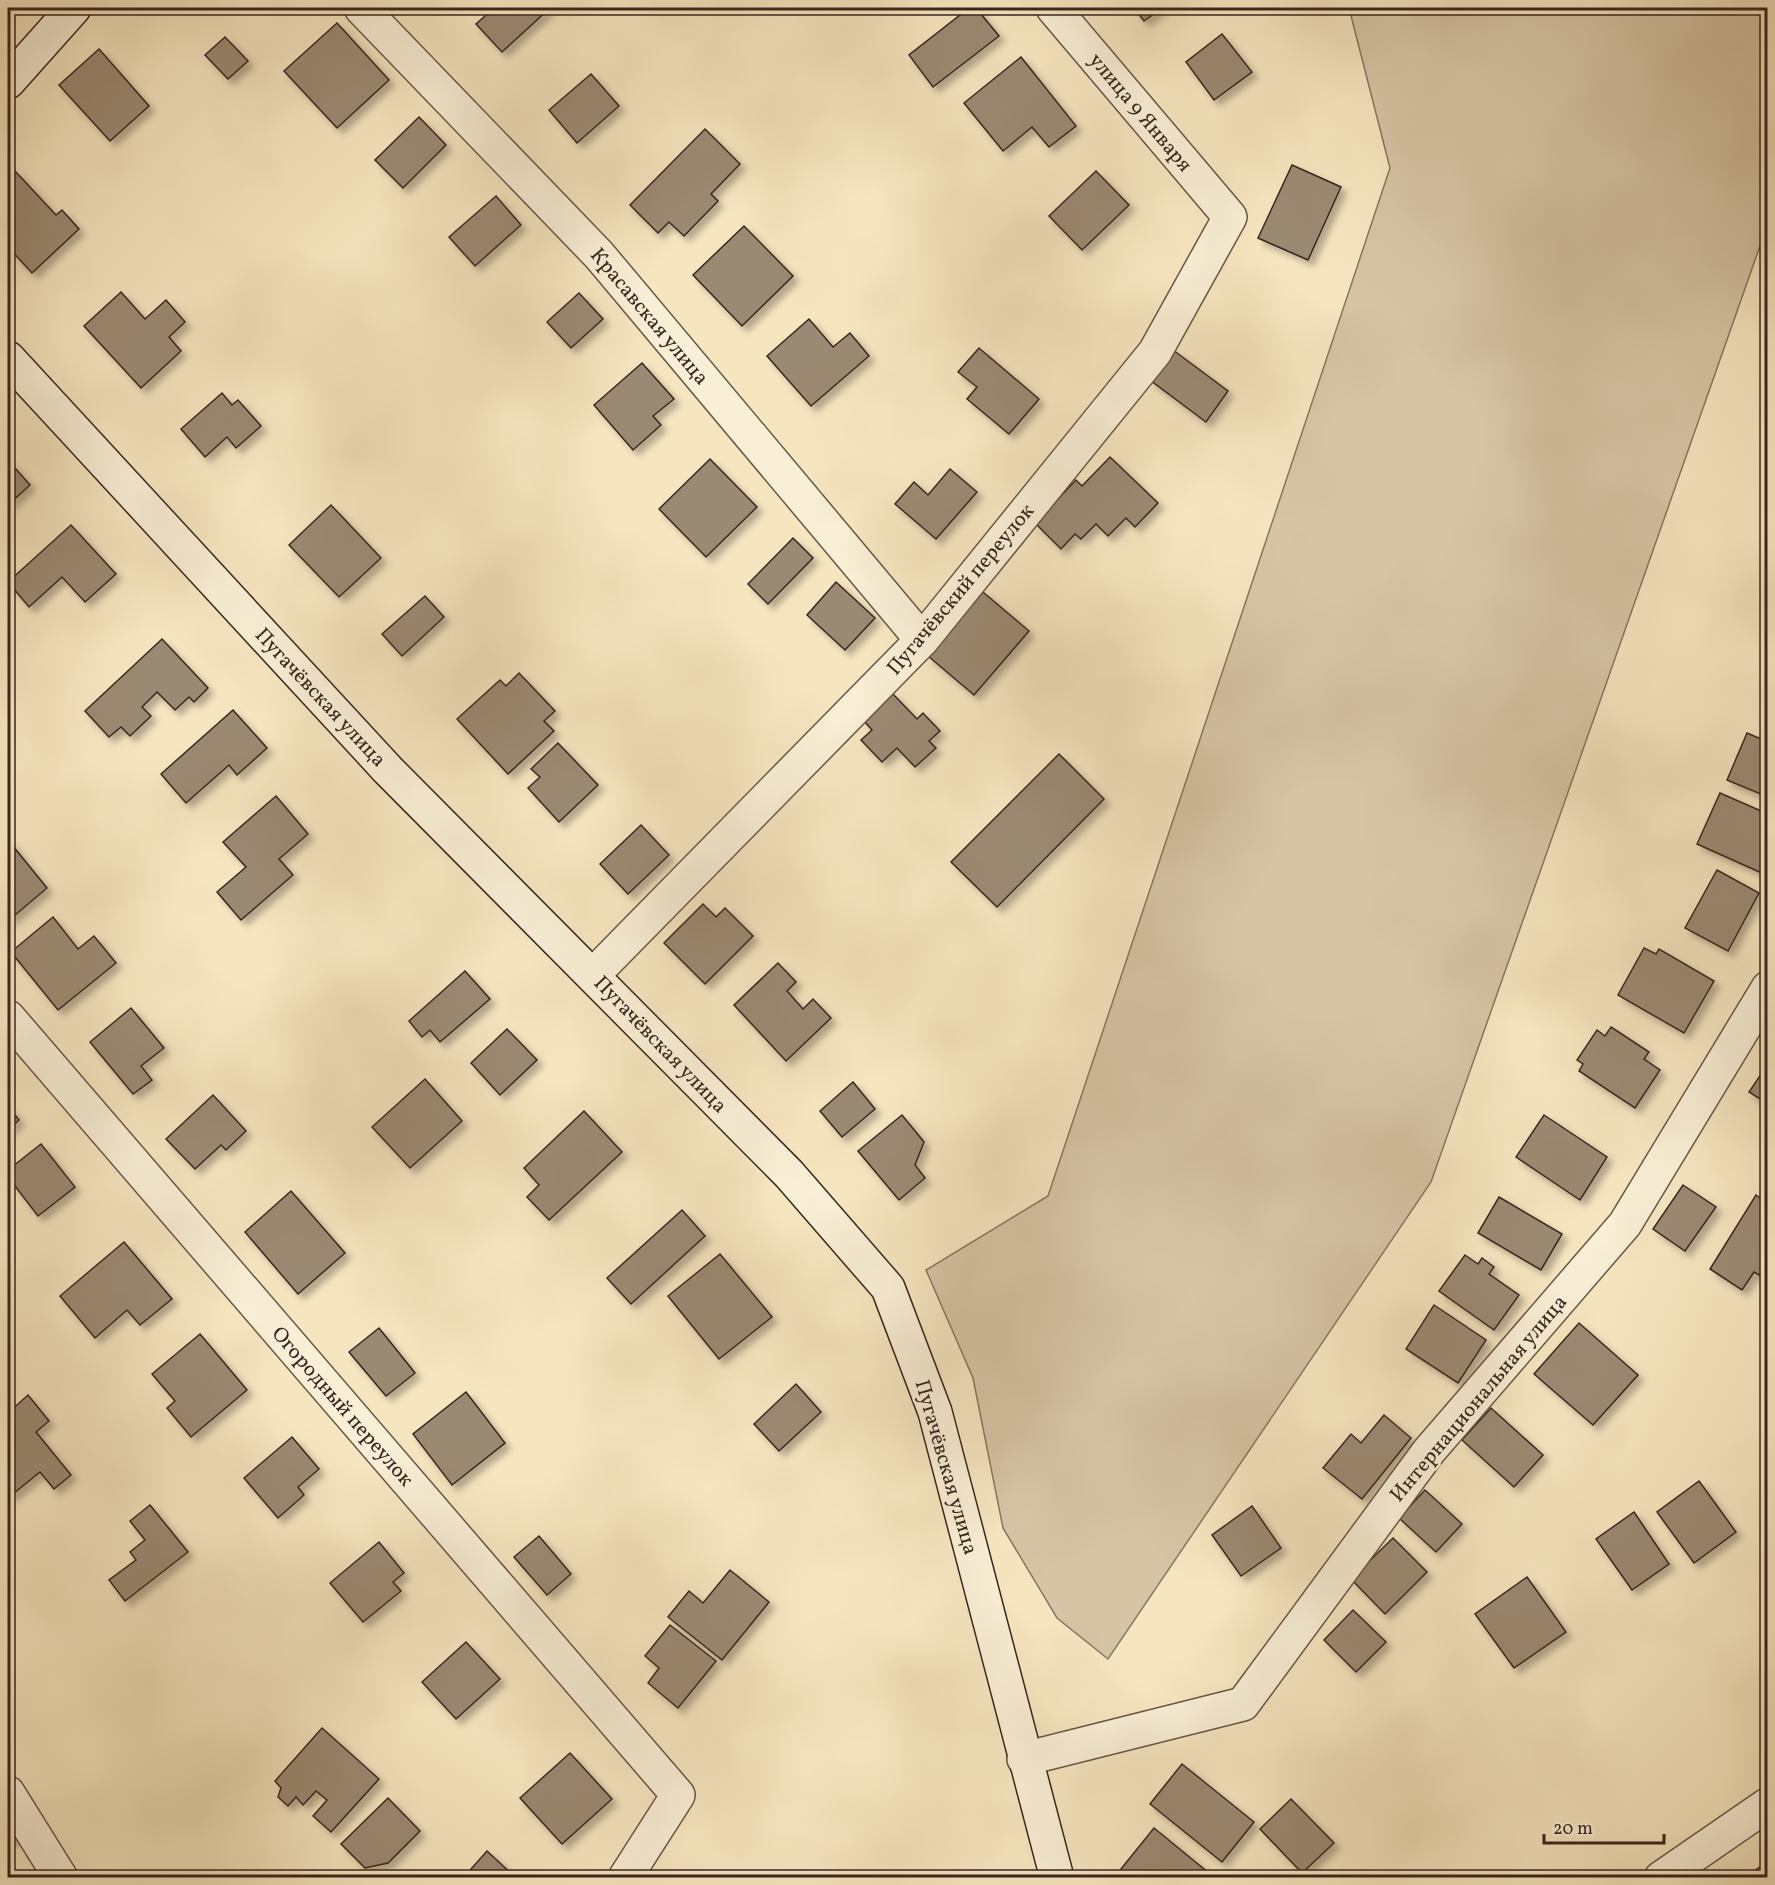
<svg xmlns="http://www.w3.org/2000/svg" width="1775" height="1885" font-family="Vollkorn,serif">
  <defs>
    <filter id="shadow"><feDropShadow dx="5.5" dy="5.5" stdDeviation="3" flood-color="#0004"/></filter>
  </defs>
  <rect width="100%" height="100%" fill="#f6e6c0"/>
  <filter id="stains"><feTurbulence type="fractalNoise" baseFrequency=".00333" numOctaves="4"/><feColorMatrix values="0 0 0 0 .2 0 0 0 0 .09 0 0 0 0 .02 0 0 0 .5 -.17"/></filter>
  <radialGradient id="worn" r=".72"><stop offset=".6" stop-color="#630" stop-opacity="0"/><stop offset="1" stop-color="#630" stop-opacity=".3"/></radialGradient>
  <polygon fill="#d6c5a5" stroke="#877662" stroke-width="1.5" points="1349,8 1767,8 1767,226 1431,1182 1108,1659 1057,1618 1003,1528 973,1378 926,1270 1048,1196 1390,168"/>
  <g fill="#9b8a73" stroke="#38261f" stroke-width="1.5" filter="url(#shadow)">
    <polygon points="494,8 550,8 502,52 476,24"/>
    <polygon points="969,8 976,8 999,36 933,87 909,55"/>
    <polygon points="1134,8 1162,8 1144,21"/>
    <polygon points="337,23 389,80 337,128 284,71"/>
    <polygon points="1222,34 1252,72 1214,100 1186,62"/>
    <polygon points="225,37 248,61 228,79 205,55"/>
    <polygon points="99,49 149,106 110,141 59,85"/>
    <polygon points="1021,57 1076,126 1049,147 1032,127 1003,151 964,103"/>
    <polygon points="591,74 619,106 577,143 549,110"/>
    <polygon points="419,117 446,145 403,188 375,160"/>
    <polygon points="705,129 740,164 711,194 718,201 684,236 669,222 658,233 630,205"/>
    <polygon points="1292,165 1341,187 1308,260 1258,238"/>
    <polygon points="15,171 56,215 62,210 79,229 32,273 8,247 8,178"/>
    <polygon points="1096,171 1129,205 1082,250 1049,216"/>
    <polygon points="496,196 521,225 475,266 449,237"/>
    <polygon points="744,226 793,276 742,326 693,275"/>
    <polygon points="121,292 145,319 166,300 185,322 169,337 181,351 141,388 84,326"/>
    <polygon points="579,293 603,319 571,348 547,322"/>
    <polygon points="809,319 833,347 850,333 869,356 811,406 767,356"/>
    <polygon points="979,348 1039,399 1009,434 967,399 977,387 958,372"/>
    <polygon points="1173,350 1228,391 1206,422 1150,380"/>
    <polygon points="642,363 674,399 653,416 661,425 633,450 594,405"/>
    <polygon points="222,393 232,405 238,400 261,426 236,448 227,437 205,457 181,429"/>
    <polygon points="1110,457 1158,503 1135,527 1126,518 1108,536 1096,524 1081,539 1075,534 1061,549 1035,523 1076,480 1082,486"/>
    <polygon points="710,459 757,507 706,557 659,509"/>
    <polygon points="8,460 30,485 8,505"/>
    <polygon points="950,469 977,492 936,539 895,504 914,482 928,495"/>
    <polygon points="331,505 381,558 339,597 289,545"/>
    <polygon points="71,525 116,574 85,602 62,577 29,607 8,582"/>
    <polygon points="793,538 813,558 768,604 748,584"/>
    <polygon points="836,582 875,618 845,650 807,615"/>
    <polygon points="983,592 1029,631 974,695 928,656"/>
    <polygon points="425,596 444,617 402,656 382,634"/>
    <polygon points="162,639 208,688 194,702 189,697 175,710 157,692 142,707 151,716 130,736 121,727 109,737 85,711"/>
    <polygon points="519,673 555,711 544,721 554,731 508,774 457,719 500,680 506,686"/>
    <polygon points="1768,683 1768,705 1761,702"/>
    <polygon points="892,693 917,719 923,713 940,731 929,741 936,748 915,767 897,748 882,762 861,740 872,730 863,720"/>
    <polygon points="233,710 267,748 237,775 229,765 186,803 161,774"/>
    <polygon points="1747,733 1768,742 1768,797 1727,780"/>
    <polygon points="558,743 598,785 559,822 528,788 540,777 531,769"/>
    <polygon points="1059,754 1104,799 997,907 951,862"/>
    <polygon points="1720,793 1768,814 1768,867 1764,874 1697,844"/>
    <polygon points="276,796 308,834 279,859 293,875 241,920 217,892 246,867 223,842"/>
    <polygon points="641,825 669,855 628,894 600,864"/>
    <polygon points="8,840 47,888 8,921"/>
    <polygon points="1717,870 1759,893 1728,951 1685,928"/>
    <polygon points="703,904 716,917 725,908 753,936 705,984 664,943"/>
    <polygon points="53,917 78,949 94,936 116,963 58,1010 11,952"/>
    <polygon points="1644,948 1656,954 1659,949 1714,981 1684,1033 1618,995"/>
    <polygon points="778,963 796,982 787,991 803,1009 813,999 831,1018 786,1061 734,1005"/>
    <polygon points="465,971 490,999 440,1042 430,1030 422,1037 409,1021"/>
    <polygon points="131,1008 164,1048 141,1066 152,1080 133,1094 90,1042"/>
    <polygon points="1611,1027 1649,1052 1644,1059 1660,1070 1635,1108 1579,1071 1583,1064 1577,1060 1597,1030 1605,1036"/>
    <polygon points="507,1029 537,1060 500,1095 471,1063"/>
    <polygon points="1768,1064 1768,1104 1749,1092"/>
    <polygon points="425,1079 462,1121 410,1168 372,1127"/>
    <polygon points="853,1082 875,1109 842,1137 820,1111"/>
    <polygon points="213,1095 246,1131 226,1150 221,1145 195,1169 166,1139"/>
    <polygon points="8,1106 19,1120 8,1130"/>
    <polygon points="584,1111 622,1152 549,1220 527,1197 539,1185 524,1168"/>
    <polygon points="902,1115 924,1142 915,1165 925,1178 899,1200 858,1151"/>
    <polygon points="1544,1115 1607,1157 1580,1200 1516,1157"/>
    <polygon points="41,1144 75,1187 38,1216 8,1177 8,1170"/>
    <polygon points="1683,1185 1716,1207 1685,1251 1653,1229"/>
    <polygon points="291,1191 345,1253 298,1294 245,1232"/>
    <polygon points="1756,1195 1768,1203 1768,1280 1754,1272 1742,1290 1710,1269"/>
    <polygon points="1499,1197 1562,1234 1541,1270 1478,1233"/>
    <polygon points="682,1210 705,1236 631,1304 607,1278"/>
    <polygon points="124,1242 172,1299 140,1325 127,1310 95,1338 60,1296"/>
    <polygon points="720,1254 772,1317 719,1359 668,1296"/>
    <polygon points="1465,1255 1478,1264 1482,1258 1494,1267 1489,1274 1519,1295 1494,1330 1439,1291"/>
    <polygon points="1434,1305 1486,1340 1458,1383 1406,1349"/>
    <polygon points="1579,1323 1638,1375 1593,1425 1534,1374"/>
    <polygon points="379,1328 415,1373 386,1396 349,1352"/>
    <polygon points="200,1334 247,1390 191,1437 167,1408 175,1401 152,1374"/>
    <polygon points="796,1384 821,1412 779,1451 754,1424"/>
    <polygon points="466,1392 505,1443 452,1485 413,1434"/>
    <polygon points="28,1395 49,1421 36,1432 71,1475 54,1489 40,1472 8,1498 8,1413"/>
    <polygon points="1491,1408 1543,1455 1514,1487 1462,1440"/>
    <polygon points="1384,1415 1411,1438 1362,1499 1323,1468 1351,1434 1361,1443"/>
    <polygon points="292,1437 319,1469 298,1487 304,1495 278,1518 244,1478"/>
    <polygon points="1699,1481 1736,1532 1694,1563 1657,1512"/>
    <polygon points="1425,1490 1462,1524 1436,1552 1399,1518"/>
    <polygon points="150,1505 188,1552 125,1601 109,1580 136,1560 130,1552 145,1540 130,1521"/>
    <polygon points="1252,1506 1281,1548 1241,1576 1212,1535"/>
    <polygon points="1634,1512 1669,1564 1632,1590 1596,1539"/>
    <polygon points="539,1536 571,1574 547,1595 514,1557"/>
    <polygon points="1393,1538 1427,1572 1385,1614 1351,1579"/>
    <polygon points="379,1542 404,1573 393,1582 401,1591 363,1622 330,1583"/>
    <polygon points="730,1570 769,1602 722,1660 668,1617 689,1591 703,1603"/>
    <polygon points="1527,1577 1566,1632 1514,1668 1475,1614"/>
    <polygon points="1353,1610 1386,1642 1356,1672 1324,1640"/>
    <polygon points="670,1625 716,1661 678,1708 648,1683 659,1668 645,1656"/>
    <polygon points="466,1642 500,1679 456,1719 422,1682"/>
    <polygon points="322,1728 379,1779 331,1832 313,1816 327,1800 316,1791 303,1805 296,1797 288,1806 278,1797 281,1788 275,1781"/>
    <polygon points="570,1753 612,1799 562,1844 520,1798"/>
    <polygon points="1182,1764 1254,1822 1222,1862 1150,1804"/>
    <polygon points="388,1798 420,1831 388,1863 365,1868 341,1844"/>
    <polygon points="1291,1799 1334,1843 1302,1873 1260,1829"/>
    <polygon points="8,1817 19,1835 8,1842"/>
    <polygon points="1154,1828 1215,1878 1131,1878 1121,1869"/>
    <polygon points="487,1851 516,1878 463,1878"/>
    <polygon points="1768,1862 1768,1878 1751,1878 1749,1874"/>
  </g>
  <g fill="none" stroke-linecap="round" stroke-linejoin="round">
    <defs>
      <g id="minor">
        <polyline points="361,8 599,255 922,640"/>
        <polyline points="593,975 922,640 1155,352 1230,217 1053,8"/>
        <polyline points="8,1017 678,1795 625,1878"/>
        <polyline points="1024,1759 1243,1704 1429,1451 1625,1224 1768,988"/>
        <polyline points="8,1793 61,1878"/>
        <polyline points="1661,1878 1767,1805"/>
      </g>
      <g id="secondary">
        <polyline points="8,82 74,8"/>
        <polyline points="8,358 388,770 789,1174 888,1288 935,1412 1057,1878"/>
      </g>
    </defs>
    <use href="#minor" stroke="#685647" stroke-width="36"/>
    <use href="#secondary" stroke="#38261f" stroke-width="36"/>
    <use href="#minor" stroke="#f9efd6" stroke-width="33"/>
    <use href="#secondary" stroke="#f9efd6" stroke-width="33"/>
  </g>
  <g text-anchor="middle" stroke-width="5" stroke-linejoin="round" paint-order="stroke">
    <g font-size="21" fill="#38261f" stroke="#f9efd6">
      <text transform="translate(1141 112) rotate(50)" y="7">улица 9 Января</text>
      <text transform="translate(650 316) rotate(50)" y="7">Красавская улица</text>
      <text transform="translate(960 589) rotate(-50)" y="7">Пугачёвский переулок</text>
      <text transform="translate(321 697) rotate(47)" y="7">Пугачёвская улица</text>
      <text transform="translate(661 1044) rotate(46)" y="7">Пугачёвская улица</text>
      <text transform="translate(1478 1398) rotate(-50)" y="7">Интернациональная улица</text>
      <text transform="translate(343 1406) rotate(49)" y="7">Огородный переулок</text>
      <text transform="translate(947 1467) rotate(74)" y="7">Пугачёвская улица</text>
    </g>
  </g>
  <rect width="1775" height="1885" fill="none" stroke="#f6e6c0" stroke-width="30"/>
  <rect x="9" y="9" width="1757" height="1867" fill="none" stroke="#38261f" stroke-width="3"/>
  <rect x="15" y="15" width="1745" height="1855" fill="none" stroke="#38261f" stroke-width="1.5"/>
  <path d="M1544 1834v9h120v-9" fill="none" stroke="#38261f" stroke-width="3"/>
  <text x="1553" y="1834" font-size="18" fill="#38261f" stroke="#f9efd6" stroke-width="4.5" paint-order="stroke">20 m</text>
  <rect width="100%" height="100%" filter="url(#stains)"/>
  <rect width="100%" height="100%" fill="url(#worn)"/>
</svg>
